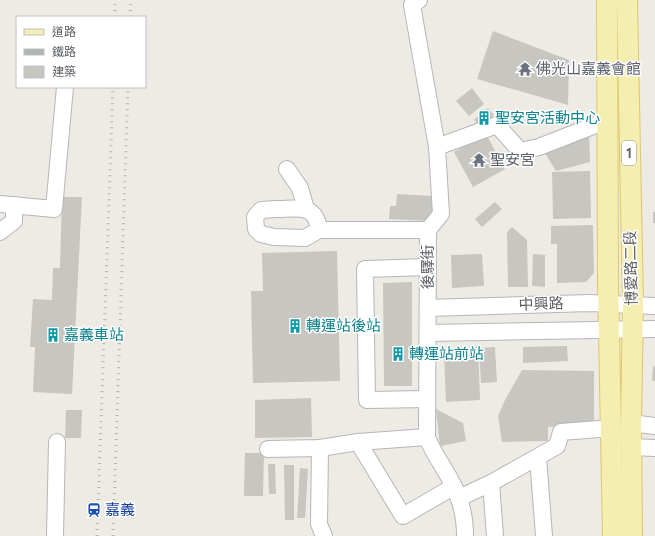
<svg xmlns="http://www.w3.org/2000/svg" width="655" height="536" font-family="Figtree,'Noto Sans TC',sans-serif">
  <rect width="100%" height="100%" fill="#edebe4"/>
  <g fill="#c8c6c1">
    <polygon points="493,31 569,60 568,105 477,79"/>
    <polygon points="472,88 484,104 469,116 456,101"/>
    <polygon points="488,108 494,115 480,127 474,120"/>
    <polygon points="589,132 590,162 556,171 542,148"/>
    <polygon points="486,134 505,169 473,187 454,152"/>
    <polygon points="590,171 591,218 553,219 552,172"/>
    <polygon points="397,194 433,196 431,221 389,219 390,206 396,206"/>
    <polygon points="62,197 82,197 72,394 33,392 35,347 30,347 33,299 52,300 53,268 60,268"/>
    <polygon points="495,202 502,209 482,227 475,219"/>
    <rect x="653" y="212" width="2" height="11"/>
    <polygon points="593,225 594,273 586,282 557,283 557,244 551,244 551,226"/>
    <polygon points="512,227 527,240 528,287 508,287 507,232"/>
    <polygon points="337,251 340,381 253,383 251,291 263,291 262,253"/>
    <polygon points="482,254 484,286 452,288 451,255"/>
    <polygon points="533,254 545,255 545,287 532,286"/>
    <polygon points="412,282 412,386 384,386 383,283"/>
    <polygon points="567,346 568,361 523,363 523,347"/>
    <polygon points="478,347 480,400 446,402 444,354 449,348"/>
    <polygon points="495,347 497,382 481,383 479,348"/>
    <polygon points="653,366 655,366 655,381 652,381"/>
    <polygon points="522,370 594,371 594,423 548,427 548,441 502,442 498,416 505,400"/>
    <polygon points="311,398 312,437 255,438 255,400"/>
    <polygon points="436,409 463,423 466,441 440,446"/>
    <polygon points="66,410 82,410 81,438 65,438"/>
    <polygon points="245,453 264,453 263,496 244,496"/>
    <polygon points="268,464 275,464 276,494 269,494"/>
    <polygon points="284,465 294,465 294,520 285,520"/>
    <polygon points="300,468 308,469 305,518 297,518"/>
  </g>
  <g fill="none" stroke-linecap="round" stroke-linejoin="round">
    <defs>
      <g id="minor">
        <path d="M419 0 412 5 437 147 441 214 428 230 427 437C435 459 452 476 459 499 463 510 465 524 465 536"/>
        <polyline points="437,147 497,125 520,151 539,147 608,120"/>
        <polyline points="287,169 300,188 306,209"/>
        <polyline points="0,204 54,209 65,87"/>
        <path d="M276 209C297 209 316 203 319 230L305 238 274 237 261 234 256 229 255 217 261 210Z"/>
        <polyline points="319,230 428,230"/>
        <polyline points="0,232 14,221 14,205"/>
        <polyline points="428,308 589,303 655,306"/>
        <polyline points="428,333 655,329"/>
        <polyline points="427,399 367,400 365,269 428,267"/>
        <polyline points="631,423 655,426"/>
        <polyline points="358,442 403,516 453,487"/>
        <polyline points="631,447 655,448"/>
        <polyline points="320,448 319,524 324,536"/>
        <polyline points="268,449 320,448 358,442 427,437"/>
        <polyline points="538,457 544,536"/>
        <polyline points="491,483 495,536"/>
        <polyline points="459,498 491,483 557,446 561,432 611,428"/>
        <polyline points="55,536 57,442"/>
      </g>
      <g id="major">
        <polyline points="607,0 608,281 613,536"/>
        <polyline points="627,0 633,305 631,423 632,536"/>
      </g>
    </defs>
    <use href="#minor" stroke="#b4b6b9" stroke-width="18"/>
    <use href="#major" stroke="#dfc76b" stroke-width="22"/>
    <use href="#minor" stroke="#fff" stroke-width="16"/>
    <use href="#major" stroke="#f4eeb1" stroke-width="20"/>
    <g stroke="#b2b3b3" stroke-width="3" stroke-dasharray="1 5" stroke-linecap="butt">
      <polyline points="115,17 115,0"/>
      <polyline points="130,17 131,0"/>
      <polyline points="97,536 113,87"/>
      <polyline points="113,536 128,87"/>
    </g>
  </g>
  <defs>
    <symbol id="temple-bare" viewBox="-9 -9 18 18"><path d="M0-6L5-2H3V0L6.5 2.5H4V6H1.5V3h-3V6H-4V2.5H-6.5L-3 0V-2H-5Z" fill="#6b7280" stroke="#fff" stroke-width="2.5" paint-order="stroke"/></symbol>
    <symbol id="building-bare" viewBox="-9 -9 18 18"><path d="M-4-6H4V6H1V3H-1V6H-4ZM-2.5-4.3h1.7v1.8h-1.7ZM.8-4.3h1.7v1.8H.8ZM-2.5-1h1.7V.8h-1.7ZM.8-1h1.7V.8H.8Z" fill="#0f9aa8" stroke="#fff" stroke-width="2.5" paint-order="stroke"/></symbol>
    <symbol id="station-bare" viewBox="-9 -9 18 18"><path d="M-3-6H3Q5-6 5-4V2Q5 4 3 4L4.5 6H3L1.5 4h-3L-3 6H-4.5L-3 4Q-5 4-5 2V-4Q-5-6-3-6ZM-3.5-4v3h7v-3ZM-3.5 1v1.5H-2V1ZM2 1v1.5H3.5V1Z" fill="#1a4fb4" stroke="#fff" stroke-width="2.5" paint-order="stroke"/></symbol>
  </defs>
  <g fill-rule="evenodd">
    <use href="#temple-bare" x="515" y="59" width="20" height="20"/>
    <use href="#building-bare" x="474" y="108" width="20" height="20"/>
    <use href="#temple-bare" x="469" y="150" width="20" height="20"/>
    <use href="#building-bare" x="285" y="316" width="20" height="20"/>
    <use href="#building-bare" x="43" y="325" width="20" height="20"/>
    <use href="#building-bare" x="388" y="344" width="20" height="20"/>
    <use href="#station-bare" x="84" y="500" width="20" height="20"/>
  </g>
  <g text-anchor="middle" stroke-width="3" stroke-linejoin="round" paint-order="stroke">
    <rect fill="#fff" stroke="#8d8f92" stroke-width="1" x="622" y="141" width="14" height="24" rx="3"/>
    <g font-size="14" font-weight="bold" fill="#5c5f63">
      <text x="629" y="158">1</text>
    </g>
    <g font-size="15" fill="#5b616d" stroke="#fff" text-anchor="start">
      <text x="536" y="74">佛光山嘉義會館</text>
      <text x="490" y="165">聖安宮</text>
    </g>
    <g font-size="15" fill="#0d838f" stroke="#fff" text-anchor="start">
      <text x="495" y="123">聖安宮活動中心</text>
      <text x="306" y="331">轉運站後站</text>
      <text x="64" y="340">嘉義車站</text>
      <text x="409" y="359">轉運站前站</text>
    </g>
    <g font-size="15" fill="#5c5f63" stroke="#fff">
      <text transform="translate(428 267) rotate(-90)" y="5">後驛街</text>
      <text transform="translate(631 268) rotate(-91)" y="5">博愛路二段</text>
      <text transform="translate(541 304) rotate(-2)" y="5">中興路</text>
    </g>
    <g font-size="15" fill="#164399" stroke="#fff" text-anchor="start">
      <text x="105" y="515">嘉義</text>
    </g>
  </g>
  <rect x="16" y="16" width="130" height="72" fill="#ffffff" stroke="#bebfc1"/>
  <rect x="24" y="29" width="20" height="6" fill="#f4eeb1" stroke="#bebfc1"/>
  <text x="52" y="36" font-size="12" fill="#5c5f63">道路</text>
  <rect x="24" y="49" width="20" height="6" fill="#b2b3b3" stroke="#bebfc1"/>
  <text x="52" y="56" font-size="12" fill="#5c5f63">鐵路</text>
  <rect x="24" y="66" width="20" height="12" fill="#c8c6c1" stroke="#bebfc1"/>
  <text x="52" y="76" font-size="12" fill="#5c5f63">建築</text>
</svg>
